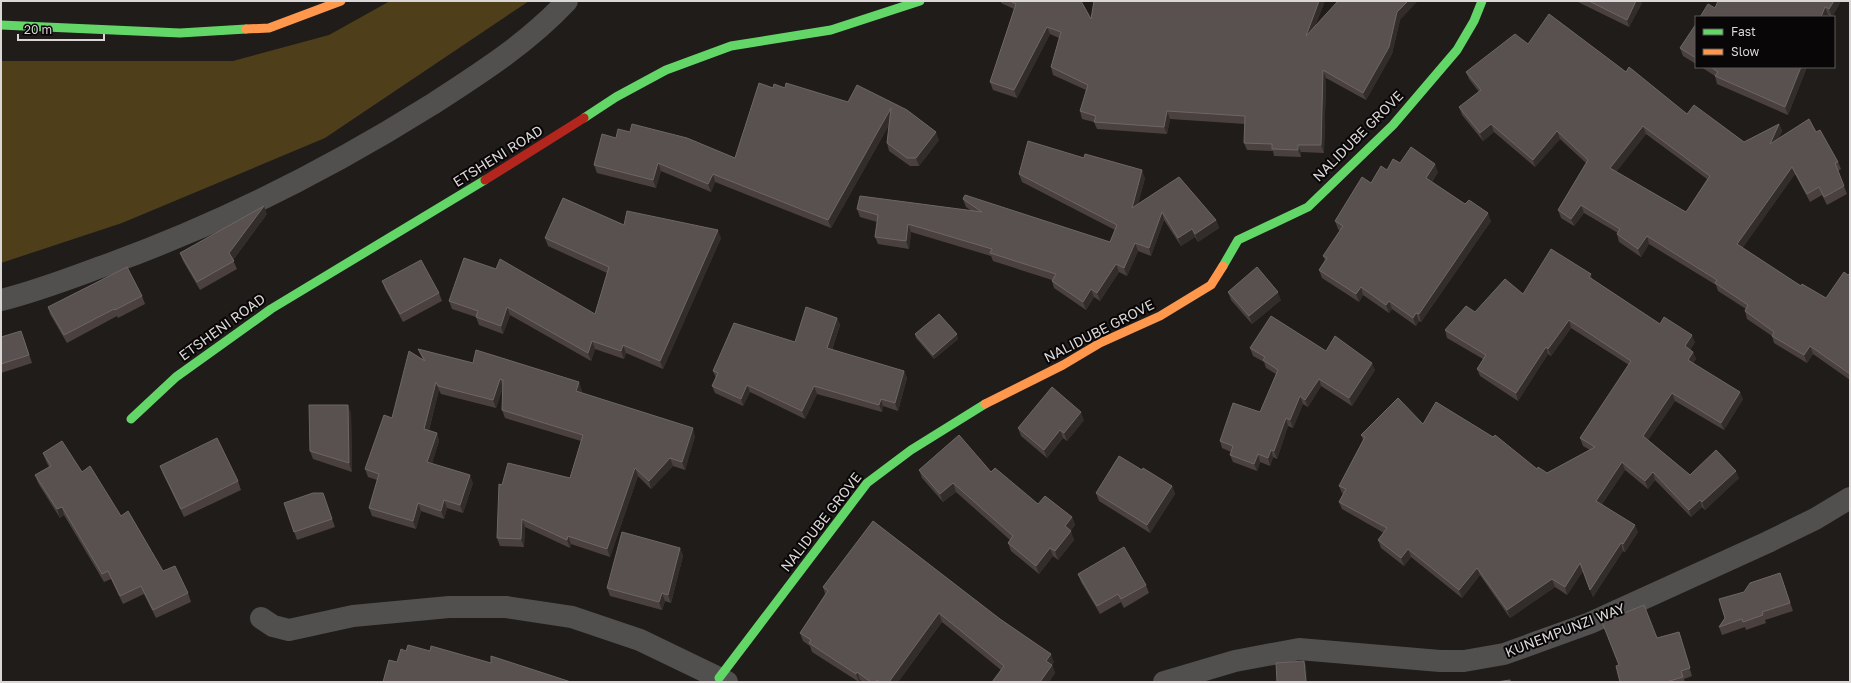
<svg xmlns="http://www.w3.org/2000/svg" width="1851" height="683" font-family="'Golos Text',sans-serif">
  <rect width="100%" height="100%" fill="#1f1c1a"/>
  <polygon fill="#4f3e1a" points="390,1 529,1 325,138 122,223 1,263 1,61 233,61 329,35"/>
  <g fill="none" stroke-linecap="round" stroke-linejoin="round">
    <g stroke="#51504f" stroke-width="22">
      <path d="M1 300C38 291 73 277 109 264 222 223 329 169 431 105 479 74 528 43 567 1"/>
      <polyline points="261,618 273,626 289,630 353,616 449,607 506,607 572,617 640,640 727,682"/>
      <polyline points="1164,682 1235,661 1299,649 1440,661 1464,661 1504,654 1590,623 1768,542 1815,519 1850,498"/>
    </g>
    <g stroke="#63d668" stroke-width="9">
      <polyline points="1,25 180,33 246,29"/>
      <polyline points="584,118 616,97 666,70 731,46 831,30 920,1"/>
      <polyline points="1223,266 1238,240 1308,207 1393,125 1457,50 1474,21 1482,1"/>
      <polyline points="131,419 176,377 271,309 485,180"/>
      <polyline points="719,678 867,483 911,450 985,404"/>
    </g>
    <g stroke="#ff974d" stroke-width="9">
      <polyline points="246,29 269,28 341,1"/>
      <polyline points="985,404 1063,365 1100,343 1160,316 1211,285 1223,266"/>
    </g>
    <polyline stroke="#b3261e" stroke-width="9" points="485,180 584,118"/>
  </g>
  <g fill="#4a413f" fill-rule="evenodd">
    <polygon points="1001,1 1081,1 1091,19 1094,1 1325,1 1315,26 1400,20 1392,54 1366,100 1326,78 1324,153 1301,152 1301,157 1274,156 1273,151 1247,150 1244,143 1245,124 1170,119 1167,134 1097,129 1094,122 1082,119 1080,111 1086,90 1053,75 1051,67 1059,38 1050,34 1017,98 993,90 990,82 1014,9 1001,3"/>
    <polygon points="1576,1 1643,1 1629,27"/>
    <polygon points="1718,1 1841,1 1832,17 1828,15 1715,8"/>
    <polygon points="1696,24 1696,64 1683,56 1680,48"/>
    <path d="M1528 44 1626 72 1687 114 1744 142 1779 124 1782 131 1778 139 1816 132 1838 162 1841 169 1838 171 1847 194 1827 205 1822 195 1810 202 1795 174 1742 248 1801 286 1826 298 1850 273V380L1813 354 1807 363 1774 343 1772 336 1747 319 1745 311 1746 309 1718 291 1716 285 1649 244 1641 257 1619 242 1617 234 1618 233 1584 213 1574 226 1561 218 1558 210 1586 163 1560 139 1535 167 1494 132 1483 141 1462 115 1459 107 1479 92 1469 79 1466 72ZM1646 134 1707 179 1686 212 1616 172Z"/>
    <polygon points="1701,67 1807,67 1788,115 1717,84 1715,76"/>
    <polygon points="759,83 939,140 919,166 910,166 889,151 887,143 889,125 831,228 715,182 711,192 661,171 656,188 597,173 594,165 616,138 735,158"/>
    <polygon points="1400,163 1438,172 1432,182 1491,221 1421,322 1419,321 1416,326 1392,309 1389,313 1363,295 1359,302 1322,278 1319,270 1325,260 1323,256 1340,231 1338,229 1335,221 1371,183 1387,170"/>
    <polygon points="1019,174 1145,178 1138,204 1216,220 1219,228 1198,242 1195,237 1181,246 1164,220 1151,256 1138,251 1127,276 1119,272 1100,301 1094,297 1086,310 1054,288 1052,281 1052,280 993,261 991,256 911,232 909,249 878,244 875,237 877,222 860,217 857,209 972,211 966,207 963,199 1110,242 1115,230 1022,182"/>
    <polygon points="267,214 233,260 237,269 200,290 183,261 180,253"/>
    <polygon points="624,225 721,238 663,369 626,353 624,359 595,349 591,361 510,315 503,334 479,325 476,317 452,309 449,301 595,314 607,273 548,246 545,238"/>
    <polygon points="1593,280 1660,324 1695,342 1690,350 1693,352 1696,359 1693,363 1743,399 1724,430 1675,401 1648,440 1690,475 1739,478 1705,510 1702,507 1691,517 1655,480 1648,489 1625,470 1602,504 1638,532 1625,552 1623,551 1593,597 1583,571 1567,595 1555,587 1510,618 1480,575 1462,598 1411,557 1404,566 1381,548 1378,540 1384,533 1342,509 1339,502 1343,494 1342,493 1339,486 1363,440 1361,435 1423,424 1537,469 1547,473 1590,450 1583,446 1580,438 1629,365 1571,328 1551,356 1548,354 1518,401 1480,376 1477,369 1483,359 1447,338 1445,330 1475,312 1523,294"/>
    <polygon points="382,281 439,293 442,301 403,322 385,289"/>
    <polygon points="1228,292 1281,300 1252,324 1231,300"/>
    <polygon points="142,296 145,304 118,318 117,316 67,343 50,314 48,307"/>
    <polygon points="837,318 840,325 832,350 904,371 907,378 898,411 883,406 882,412 817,394 805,419 750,392 743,406 715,393 712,386 716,378 713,371 795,342"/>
    <polygon points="915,334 958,339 934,359 916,338"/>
    <polygon points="1,337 24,339 32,363 1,373"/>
    <polygon points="1250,348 1326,351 1375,370 1352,406 1321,386 1308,407 1303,404 1293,428 1288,426 1277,459 1273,457 1270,466 1260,462 1257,471 1233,462 1230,455 1231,452 1222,448 1220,441 1260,412 1276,374 1266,368 1264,362 1253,356"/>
    <polygon points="418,349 582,390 581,393 695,436 685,470 673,466 651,489 638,476 610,557 571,544 570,548 525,527 524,547 500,546 497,538 502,485 570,478 581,441 505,418 502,410 503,387 496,408 441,394 439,390 429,430 437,433 439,441 432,463 473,483 463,513 447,508 444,519 421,511 416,529 372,516 369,508 377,480 368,477 365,469 423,360"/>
    <polygon points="351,413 352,472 313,459 310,451"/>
    <polygon points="1084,420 1067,441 1063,438 1047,458 1021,436 1018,428"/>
    <polygon points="43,453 82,472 121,516 163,571 188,593 191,602 156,618 144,594 123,604 111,579 104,582 64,515 60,518 38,483 35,475 49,467 46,461"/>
    <polygon points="160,466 238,481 241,490 184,517 163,474"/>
    <polygon points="919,470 991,472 1038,504 1072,517 1075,525 1070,531 1074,540 1058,560 1053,556 1039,574 1011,551 1008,543 1010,540 956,492 943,502 922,478"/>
    <polygon points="1142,470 1172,486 1175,494 1150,533 1099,501 1096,493"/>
    <polygon points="323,493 335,527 297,540 284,503"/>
    <polygon points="873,521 1054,662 1052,665 1055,673 1049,682 992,682 1001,670 942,622 898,682 863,682 860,680 859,682 812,652 810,646 803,641 800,633 825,594 823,587"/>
    <polygon points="680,548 683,556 671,603 665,601 662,610 610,596 607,588"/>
    <polygon points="1780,573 1793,611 1765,620 1766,623 1746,630 1745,627 1722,635 1719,627 1744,592"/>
    <polygon points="1078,574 1146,585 1149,593 1124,608 1121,602 1100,614 1081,582"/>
    <polygon points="1679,632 1692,676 1684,679 1685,682 1617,682 1620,682 1618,665 1657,638"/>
  </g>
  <g fill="#322c2a">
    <polygon points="1319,1 1325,1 1308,44 1306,36"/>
    <polygon points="1408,1 1418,1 1400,20 1392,54 1366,100 1363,93 1397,12"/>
    <polygon points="1636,1 1643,1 1629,27 1627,20"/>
    <polygon points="1834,1 1841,1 1832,17 1829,9"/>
    <polygon points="1825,7 1828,15 1827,17 1821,17"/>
    <polygon points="1047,27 1050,34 1017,98 1014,90"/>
    <polygon points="1801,67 1807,67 1788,115 1785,107"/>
    <polygon points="1323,70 1326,78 1324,153 1321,145"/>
    <polygon points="891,108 894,116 831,228 828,220"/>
    <polygon points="1167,111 1170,119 1167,134 1164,127"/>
    <polygon points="1491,124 1494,132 1483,141 1480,133"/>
    <polygon points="1779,124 1782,131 1773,152 1770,144"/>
    <polygon points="1643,126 1646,134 1613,176 1610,168"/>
    <polygon points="1557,131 1560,139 1535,167 1533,160"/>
    <polygon points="936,132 939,140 919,166 916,158"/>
    <polygon points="1298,145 1301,152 1301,157 1298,150"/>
    <polygon points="658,163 661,171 656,188 653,180"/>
    <polygon points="1435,164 1438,172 1429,186 1426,178"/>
    <polygon points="1792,167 1795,174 1740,252 1737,244"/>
    <polygon points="1142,170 1145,178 1135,216 1132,208"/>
    <polygon points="713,174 715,182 711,192 708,184"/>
    <polygon points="1581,205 1584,213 1574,226 1571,219"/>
    <polygon points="264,206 267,214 232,261 229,253"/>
    <polygon points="1162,212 1164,220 1151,256 1149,248"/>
    <polygon points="1488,213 1491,221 1421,322 1419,314"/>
    <polygon points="1216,220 1219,228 1198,242 1195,234"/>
    <polygon points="908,224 911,232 909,249 906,241"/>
    <polygon points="1192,229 1195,237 1181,246 1178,238"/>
    <polygon points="718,230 721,238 663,369 660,361"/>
    <polygon points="1647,236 1649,244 1641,257 1638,249"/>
    <polygon points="1135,243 1138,251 1127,276 1124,268"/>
    <polygon points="1116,264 1119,272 1100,301 1097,293"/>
    <polygon points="1591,274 1593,282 1589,277"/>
    <polygon points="1361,287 1363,295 1359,302 1356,294"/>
    <polygon points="1091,289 1094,297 1086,310 1083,302"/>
    <polygon points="1278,292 1281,300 1252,324 1249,316"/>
    <polygon points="1389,301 1392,309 1389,313 1386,305"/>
    <polygon points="507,307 510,315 503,334 501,326"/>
    <polygon points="1416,313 1419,321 1416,326 1413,318"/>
    <polygon points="837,318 840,325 830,355 827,348"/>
    <polygon points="1569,320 1571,328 1551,356 1548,349"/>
    <polygon points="957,334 958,339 934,359 933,355"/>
    <polygon points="1692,335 1695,342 1687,354 1685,346"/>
    <polygon points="592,341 595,349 591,361 588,353"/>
    <polygon points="623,345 626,353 624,359 621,351"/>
    <polygon points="1810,346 1813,354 1807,363 1804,355"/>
    <polygon points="1546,347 1548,354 1518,401 1516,393"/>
    <polygon points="1693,352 1696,359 1690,368 1688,360"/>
    <polygon points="1372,363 1375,370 1352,406 1349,398"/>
    <polygon points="904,371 907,378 898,411 895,403"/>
    <polygon points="500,379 503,387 496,408 493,400"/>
    <polygon points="1319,379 1321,386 1308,407 1305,400"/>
    <polygon points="436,382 439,390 427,437 424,429"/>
    <polygon points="579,382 582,390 579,399 576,391"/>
    <polygon points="747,385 750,392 743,406 741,399"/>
    <polygon points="814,386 817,394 805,419 802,411"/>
    <polygon points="1740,392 1743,399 1724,430 1721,423"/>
    <polygon points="1672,393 1675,401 1646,443 1643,436"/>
    <polygon points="1300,396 1303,404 1293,428 1290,420"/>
    <polygon points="881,399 883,406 882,412 879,405"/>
    <polygon points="348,405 351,413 352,472 349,463"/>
    <polygon points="1081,412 1084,420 1067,441 1064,433"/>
    <polygon points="1286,418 1288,426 1277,459 1274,451"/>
    <polygon points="693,428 695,436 685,470 682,462"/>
    <polygon points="1060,430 1063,438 1047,458 1044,450"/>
    <polygon points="437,433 439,441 430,470 427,462"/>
    <polygon points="1271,450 1273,457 1270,466 1268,458"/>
    <polygon points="1258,454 1260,462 1257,471 1254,464"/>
    <polygon points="670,458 673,466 651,489 649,481"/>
    <polygon points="1622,462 1625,470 1599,508 1596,501"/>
    <polygon points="635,468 638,476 610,557 607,549"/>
    <polygon points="1736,471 1739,478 1705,510 1702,502"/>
    <polygon points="1653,472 1655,480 1648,489 1645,481"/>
    <polygon points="470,475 473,483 463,513 460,505"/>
    <polygon points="953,483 956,492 943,502 940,494"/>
    <polygon points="1172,486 1175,494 1150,533 1147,525"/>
    <polygon points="444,500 447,508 444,519 441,511"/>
    <polygon points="1700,500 1702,507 1691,517 1689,510"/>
    <polygon points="418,503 421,511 416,529 413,521"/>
    <polygon points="62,507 64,515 60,518 57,509"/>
    <polygon points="1072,517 1075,525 1068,535 1065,526"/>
    <polygon points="522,519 525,527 524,547 521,539"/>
    <polygon points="1635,525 1638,532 1625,552 1623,544"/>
    <polygon points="1071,531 1074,540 1058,560 1055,551"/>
    <polygon points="568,536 571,544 570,548 567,540"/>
    <polygon points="1621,543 1623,551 1593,597 1590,590"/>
    <polygon points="680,548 683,556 671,603 668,595"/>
    <polygon points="1050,548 1053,556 1039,574 1036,566"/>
    <polygon points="1408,549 1411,557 1404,566 1401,558"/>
    <polygon points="1580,563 1583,571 1567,595 1565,587"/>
    <polygon points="1477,568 1480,575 1462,598 1459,590"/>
    <polygon points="1552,579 1555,587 1510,618 1507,610"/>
    <polygon points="662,593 665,601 662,610 659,602"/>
    <polygon points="939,613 942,622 898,682 889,682"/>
    <polygon points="1051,654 1054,662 1049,669 1046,661"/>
    <polygon points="1304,661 1306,665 1307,682 1306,682"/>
    <polygon points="1052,665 1055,673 1049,682 1040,682"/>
    <polygon points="857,672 860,680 859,682 856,674"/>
  </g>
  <g fill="#595150" stroke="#6e6665" fill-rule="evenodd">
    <polygon points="1010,1 1081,1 1091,19 1094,1 1319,1 1306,36 1338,1 1408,1 1397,12 1389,47 1363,93 1323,70 1321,145 1298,145 1298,150 1272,149 1272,144 1244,143 1245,116 1167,111 1164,127 1094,122 1096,116 1080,111 1088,85 1051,67 1061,32 1047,27 1014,90 990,82 1016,4"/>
    <polygon points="1589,1 1636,1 1627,20"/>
    <polygon points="1718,1 1834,1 1829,9 1825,7 1821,17 1700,17 1708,4 1715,8"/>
    <path d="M1549 14 1626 72 1629 67 1687 114 1694 105 1744 142 1779 124 1770 144 1809 119 1816 132 1820 130 1838 162 1835 163 1844 186 1824 197 1819 187 1807 194 1792 167 1737 244 1801 286 1802 284 1826 298 1844 272 1848 275 1850 273V374L1810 346 1804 355 1772 336 1774 332 1745 311 1748 305 1715 283 1717 280 1647 236 1638 249 1617 234 1620 229 1581 205 1571 219 1558 210 1588 160 1557 131 1533 160 1491 124 1480 133 1459 107 1481 90 1466 72 1515 34 1528 44ZM1643 126 1710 176 1686 212 1610 168Z"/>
    <polygon points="1696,24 1696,58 1680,48"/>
    <polygon points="1711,67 1801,67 1785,107 1715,76 1718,72"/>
    <polygon points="759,83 773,88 774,84 785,88 786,83 848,102 857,85 907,110 936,132 916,158 907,158 887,143 891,108 828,220 713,174 708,184 658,163 653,180 594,165 602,134 616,138 618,129 630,132 632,124 687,138 735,158"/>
    <polygon points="1028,141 1084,158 1085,154 1142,170 1132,208 1179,177 1216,220 1195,234 1192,229 1178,238 1162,212 1149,248 1135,243 1124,268 1116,264 1097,293 1091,289 1083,302 1052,281 1056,274 990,253 992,249 908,224 906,241 875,237 878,215 857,209 860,196 982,212 963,199 965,195 1110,242 1117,225 1019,174"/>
    <polygon points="1411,147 1435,164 1426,178 1465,204 1469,200 1488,213 1419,314 1416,313 1413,318 1389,301 1386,305 1361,287 1356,294 1319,270 1327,258 1323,256 1343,226 1335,221 1362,177 1371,183 1381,166 1387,170 1393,159 1400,163"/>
    <polygon points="563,198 624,225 627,211 718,230 660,361 623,345 621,351 592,341 588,353 507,307 501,326 476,317 478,311 449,301 464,258 496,269 500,259 595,314 609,267 545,238"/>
    <polygon points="264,206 229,253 234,261 197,282 180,253"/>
    <polygon points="1551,249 1591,274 1589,277 1660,324 1664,317 1692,335 1685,346 1693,352 1688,360 1740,392 1721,423 1672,393 1643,436 1690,475 1716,450 1736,471 1702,502 1700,500 1689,510 1653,472 1645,481 1622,462 1596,501 1635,525 1623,544 1621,543 1590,590 1580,563 1565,587 1552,579 1507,610 1477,568 1459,590 1408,549 1401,558 1378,540 1387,528 1339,502 1346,489 1339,486 1365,437 1361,435 1398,398 1423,424 1436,402 1493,437 1495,435 1537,469 1538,467 1547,473 1595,447 1580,438 1631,361 1569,320 1548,349 1546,347 1516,393 1477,369 1486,355 1445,330 1466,306 1475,312 1505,279 1523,294"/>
    <polygon points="421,260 439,293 400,314 382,281"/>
    <polygon points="127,267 142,296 115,310 114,309 64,335 48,307"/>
    <polygon points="1257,267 1278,292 1249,316 1228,292"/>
    <polygon points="806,307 837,318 827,348 904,371 895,403 881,399 879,405 814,386 802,411 747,385 741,399 712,386 718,373 713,371 734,323 795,342"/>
    <polygon points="939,314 957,334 933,355 915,334"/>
    <polygon points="1271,316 1326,351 1335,336 1372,363 1349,398 1319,379 1305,400 1300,396 1290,420 1286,418 1274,451 1271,450 1268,458 1258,454 1254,464 1230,455 1233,446 1220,441 1233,403 1260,412 1278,370 1263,360 1265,357 1250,348"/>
    <polygon points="21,331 29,355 1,364 1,337"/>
    <polygon points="418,349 473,363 476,350 579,382 576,391 693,428 682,462 670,458 649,481 635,468 607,549 568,536 567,540 522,519 521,539 497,538 499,484 502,485 508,463 570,478 583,435 502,410 503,380 500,379 493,400 438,386 436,382 424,429 437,433 427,462 470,475 460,505 444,500 441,511 418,503 413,521 369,508 379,474 365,469 384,415 392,418 409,351 425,361"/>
    <polygon points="1052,387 1081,412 1064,433 1060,430 1044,450 1018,428"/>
    <polygon points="309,405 348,405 349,463 310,451"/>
    <polygon points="959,435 991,472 995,468 1038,504 1045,496 1072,517 1065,526 1071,531 1055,551 1050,548 1036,566 1008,543 1013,536 953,483 940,494 919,470"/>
    <polygon points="217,438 238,481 181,509 160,466"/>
    <polygon points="62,441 82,472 90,466 121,516 128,511 163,571 175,566 188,593 153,610 141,586 120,596 108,571 102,574 62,507 57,509 35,475 51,466 43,453"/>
    <polygon points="1119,456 1142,470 1143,468 1172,486 1147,525 1096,493"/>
    <polygon points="313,493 323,493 332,519 294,532 284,503"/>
    <polygon points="873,521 1000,619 1051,654 1046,661 1052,665 1040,682 1034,682 1032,681 1031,682 992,682 1004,666 939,613 889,682 880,682 877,680 876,682 871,682 857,672 856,674 809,643 811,640 800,633 828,591 823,587"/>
    <polygon points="622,532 680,548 668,595 662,593 659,602 607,588"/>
    <polygon points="1124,547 1146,585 1121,599 1118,594 1097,606 1078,574"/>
    <polygon points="1780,573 1790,603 1762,612 1763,615 1743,622 1742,619 1719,627 1725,618 1719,599 1744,592 1750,583"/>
    <polygon points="1644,605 1657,638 1679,632 1690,668 1681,671 1683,677 1666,682 1617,682 1620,682 1616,666 1619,665 1602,622"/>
    <polygon points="408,645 430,651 431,646 491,663 491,656 571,682 383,682 389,660 397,662 401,649 406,651"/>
    <polygon points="1304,661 1306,682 1277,682 1276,663"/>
    <polygon points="1510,680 1510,682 1496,682"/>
  </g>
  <g text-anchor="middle" stroke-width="4" stroke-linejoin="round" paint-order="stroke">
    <g font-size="14" fill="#dad7d6" stroke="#080606">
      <text transform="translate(1358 136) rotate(-45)" y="5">NALIDUBE GROVE</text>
      <text transform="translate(498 156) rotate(-32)" y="5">ETSHENI ROAD</text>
      <text transform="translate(222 327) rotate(-36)" y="5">ETSHENI ROAD</text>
      <text transform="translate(1099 331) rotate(-27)" y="5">NALIDUBE GROVE</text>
      <text transform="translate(821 522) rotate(-52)" y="5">NALIDUBE GROVE</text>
      <text transform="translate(1565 630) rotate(-21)" y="5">KUNEMPUNZI WAY</text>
    </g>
  </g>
  <rect width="1851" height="683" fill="none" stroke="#dad7d6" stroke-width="4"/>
  <rect x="1695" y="16" width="140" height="52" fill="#080606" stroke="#5c5a59"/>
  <rect x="1703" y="29" width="20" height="6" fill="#63d668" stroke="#5c5a59"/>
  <text x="1731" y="36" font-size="12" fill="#dad7d6">Fast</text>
  <rect x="1703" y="49" width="20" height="6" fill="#ff974d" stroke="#5c5a59"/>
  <text x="1731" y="56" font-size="12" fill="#dad7d6">Slow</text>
  <path d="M18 34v6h86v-6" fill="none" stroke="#dad7d6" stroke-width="2"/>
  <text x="24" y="34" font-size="12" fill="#dad7d6" stroke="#080606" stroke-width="3" paint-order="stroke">20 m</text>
</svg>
